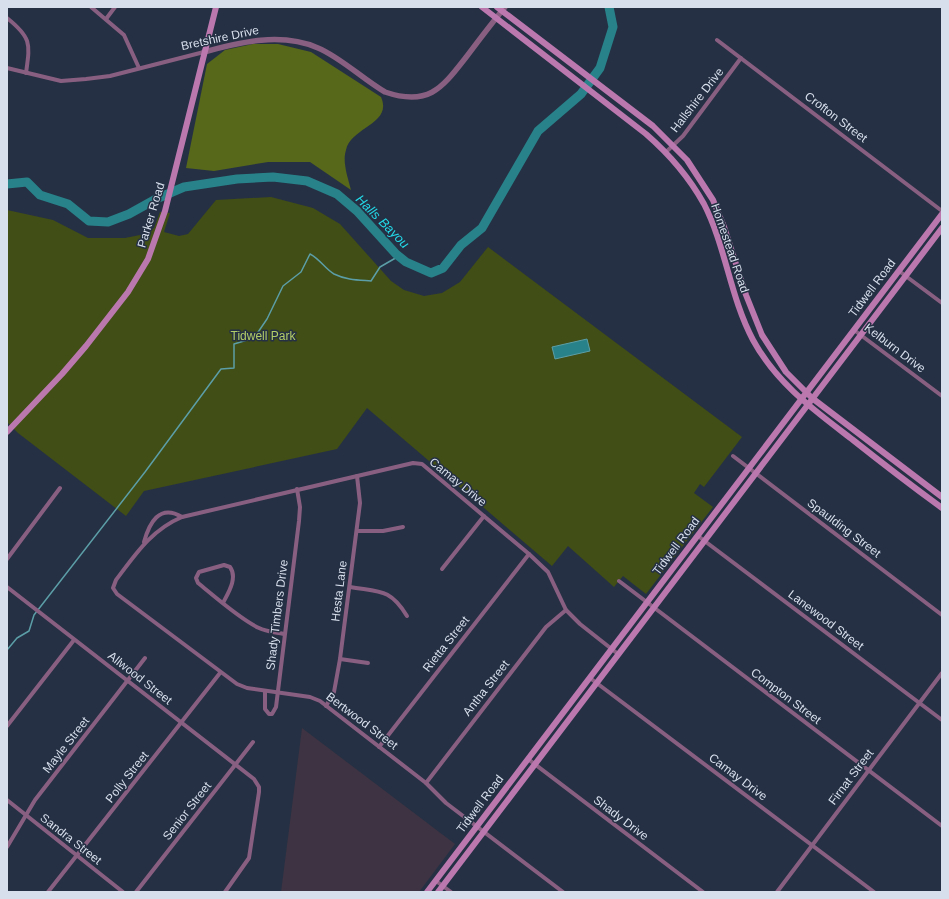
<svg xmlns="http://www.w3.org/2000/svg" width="949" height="899" font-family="Helvetica,sans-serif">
  <rect width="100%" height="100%" fill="#253044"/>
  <polygon fill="#3d3342" points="302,728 455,844 419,892 281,892"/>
  <polygon fill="#414e15" points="271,197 313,208 340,224 391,281 404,290 424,296 442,293 460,282 488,247 742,437 704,487 700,484 694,493 713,507 646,594 623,576 614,587 568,546 552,566 367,408 337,449 144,491 126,516 18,433 7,422 7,210 53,220 88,238 125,238 145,234 154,228 160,212 170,213 164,232 179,236 188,234 216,200"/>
  <path fill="#57681a" d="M253 44H278L311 52 381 97C393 124 351 127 346 150 342 162 348 178 351 190L310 162H268L214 171 186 168 207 64 225 50Z"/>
  <polygon fill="#288289" stroke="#5c9ea7" points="587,339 590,351 555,359 552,347"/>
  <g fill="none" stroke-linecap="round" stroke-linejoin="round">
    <path stroke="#5c9ea7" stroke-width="1.5" d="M7 650 17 638 29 631 34 615 145 472 221 369 234 368V344L254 338 267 319 283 286 301 272 310 254C320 259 325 269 334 274 346 280 359 280 371 281L380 267 399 256"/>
    <polyline stroke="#288289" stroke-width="9" points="7,184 27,182 40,195 68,204 89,221 108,222 129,214 156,199 184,187 237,179 273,177 307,181 337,194 357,211 396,254 406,262 431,273 443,268 461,245 482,228 538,131 581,94 600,68 613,27 609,7"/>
    <g stroke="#895f81" stroke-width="4">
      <polyline points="91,7 124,35 139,68"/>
      <path d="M7 18C32 38 30 44 26 73"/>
      <polyline points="106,19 115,7"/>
      <polyline points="717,40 942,211"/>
      <polyline points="7,68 61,81 86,79 110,76 204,52"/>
      <polyline points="666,152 683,136 741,58"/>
      <polyline points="899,271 942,303"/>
      <polyline points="854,330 942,396"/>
      <polyline points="733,456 942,615"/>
      <polyline points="357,531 383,531 403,527"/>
      <polyline points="698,536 942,720"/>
      <path d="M144 542C149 524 159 503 182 517"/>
      <polyline points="7,559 60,488"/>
      <polyline points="442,569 484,516"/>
      <polyline points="619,581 942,826"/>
      <polyline points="7,587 254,779 259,787 259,792 249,858 225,892"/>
      <path d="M350 587C379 592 390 588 407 616"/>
      <path d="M223 603C228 593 238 578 230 567L224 565 199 572 196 578 198 583C214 596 241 620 259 628 267 632 276 632 284 634"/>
      <polyline points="340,659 368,663"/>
      <polyline points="590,678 874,892"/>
      <polyline points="265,691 265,709 269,714 272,714 276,707 299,521 300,507 297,489"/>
      <polyline points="326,706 334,692 340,659 360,503 357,476"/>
      <polyline points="7,726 74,640"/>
      <polyline points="379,747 529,554"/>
      <polyline points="528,759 703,892"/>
      <polyline points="426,783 546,627 566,610"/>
      <polyline points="7,800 123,892"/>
      <polyline points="7,847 35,800 145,658"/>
      <polyline points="436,881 451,892"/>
      <polyline points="48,892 220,673"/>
      <polyline points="136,892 253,742"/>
      <path d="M563 892 446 803 426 783 320 701 310 697 247 688 237 684 117 594 113 588 116 580C135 555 151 530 182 517L413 463 422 464 529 554 548 572 566 610 580 624 618 654"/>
      <polyline points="777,892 942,673"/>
    </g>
    <path stroke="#895f81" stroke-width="5.5" d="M204 52C241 42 281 32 318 48 340 57 364 80 385 92 429 107 442 88 467 56 479 40 492 23 505 7"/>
    <g stroke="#ba78af" stroke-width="6">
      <path d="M482 7 646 134C669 154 689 177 704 204 726 247 730 297 753 340 777 384 814 410 853 440 882 463 912 486 942 508"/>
      <polyline points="497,7 653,126 687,160 713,200 724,227 746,295 762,335 786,372 812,398 942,497"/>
      <polyline points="7,432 62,374 86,346 128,292 148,259 165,211 216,7"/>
      <polyline points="427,892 942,214"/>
      <polyline points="438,892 942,228"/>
    </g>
  </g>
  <g text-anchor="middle" stroke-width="3" stroke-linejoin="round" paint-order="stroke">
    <g font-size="12" fill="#d7dfec" stroke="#253044">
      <text transform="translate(220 38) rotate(-12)" y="4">Bretshire Drive</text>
      <text transform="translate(697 100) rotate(-52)" y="4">Hallshire Drive</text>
      <text transform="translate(836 117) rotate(37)" y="4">Crofton Street</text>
      <text transform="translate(151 215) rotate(-73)" y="4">Parker Road</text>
      <text transform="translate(730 248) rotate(71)" y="4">Homestead Road</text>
      <text transform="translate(872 288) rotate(-53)" y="4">Tidwell Road</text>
      <text transform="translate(895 348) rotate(37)" y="4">Kelburn Drive</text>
      <text transform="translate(458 482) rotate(39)" y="4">Camay Drive</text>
      <text transform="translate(844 528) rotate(37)" y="4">Spaulding Street</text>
      <text transform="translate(676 546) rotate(-53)" y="4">Tidwell Road</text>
      <text transform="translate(339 591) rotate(-83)" y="4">Hesta Lane</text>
      <text transform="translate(277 615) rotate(-83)" y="4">Shady Timbers Drive</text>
      <text transform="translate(826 620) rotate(37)" y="4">Lanewood Street</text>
      <text transform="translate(446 644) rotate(-52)" y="4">Rietta Street</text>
      <text transform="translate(140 678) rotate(38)" y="4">Allwood Street</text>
      <text transform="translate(486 688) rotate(-52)" y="4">Antha Street</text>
      <text transform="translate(786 696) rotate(37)" y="4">Compton Street</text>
      <text transform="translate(362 721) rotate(37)" y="4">Bertwood Street</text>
      <text transform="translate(66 745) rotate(-52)" y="4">Mayle Street</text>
      <text transform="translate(127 777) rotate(-52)" y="4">Polly Street</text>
      <text transform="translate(738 777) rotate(37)" y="4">Camay Drive</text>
      <text transform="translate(851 777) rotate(-53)" y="4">Firnat Street</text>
      <text transform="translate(480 804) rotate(-53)" y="4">Tidwell Road</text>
      <text transform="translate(187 811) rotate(-52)" y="4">Senior Street</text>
      <text transform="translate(621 818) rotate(37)" y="4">Shady Drive</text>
      <text transform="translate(71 839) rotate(38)" y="4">Sandra Street</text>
    </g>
    <g font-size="12" fill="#b3cd66" stroke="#253044">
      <text x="263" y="340">Tidwell Park</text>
    </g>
    <g font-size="13" font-style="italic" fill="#23d9e7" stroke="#253044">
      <text transform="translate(383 221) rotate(45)" y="5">Halls Bayou</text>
    </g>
  </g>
  <rect width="949" height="899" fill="none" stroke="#d7dfec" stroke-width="16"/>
</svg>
